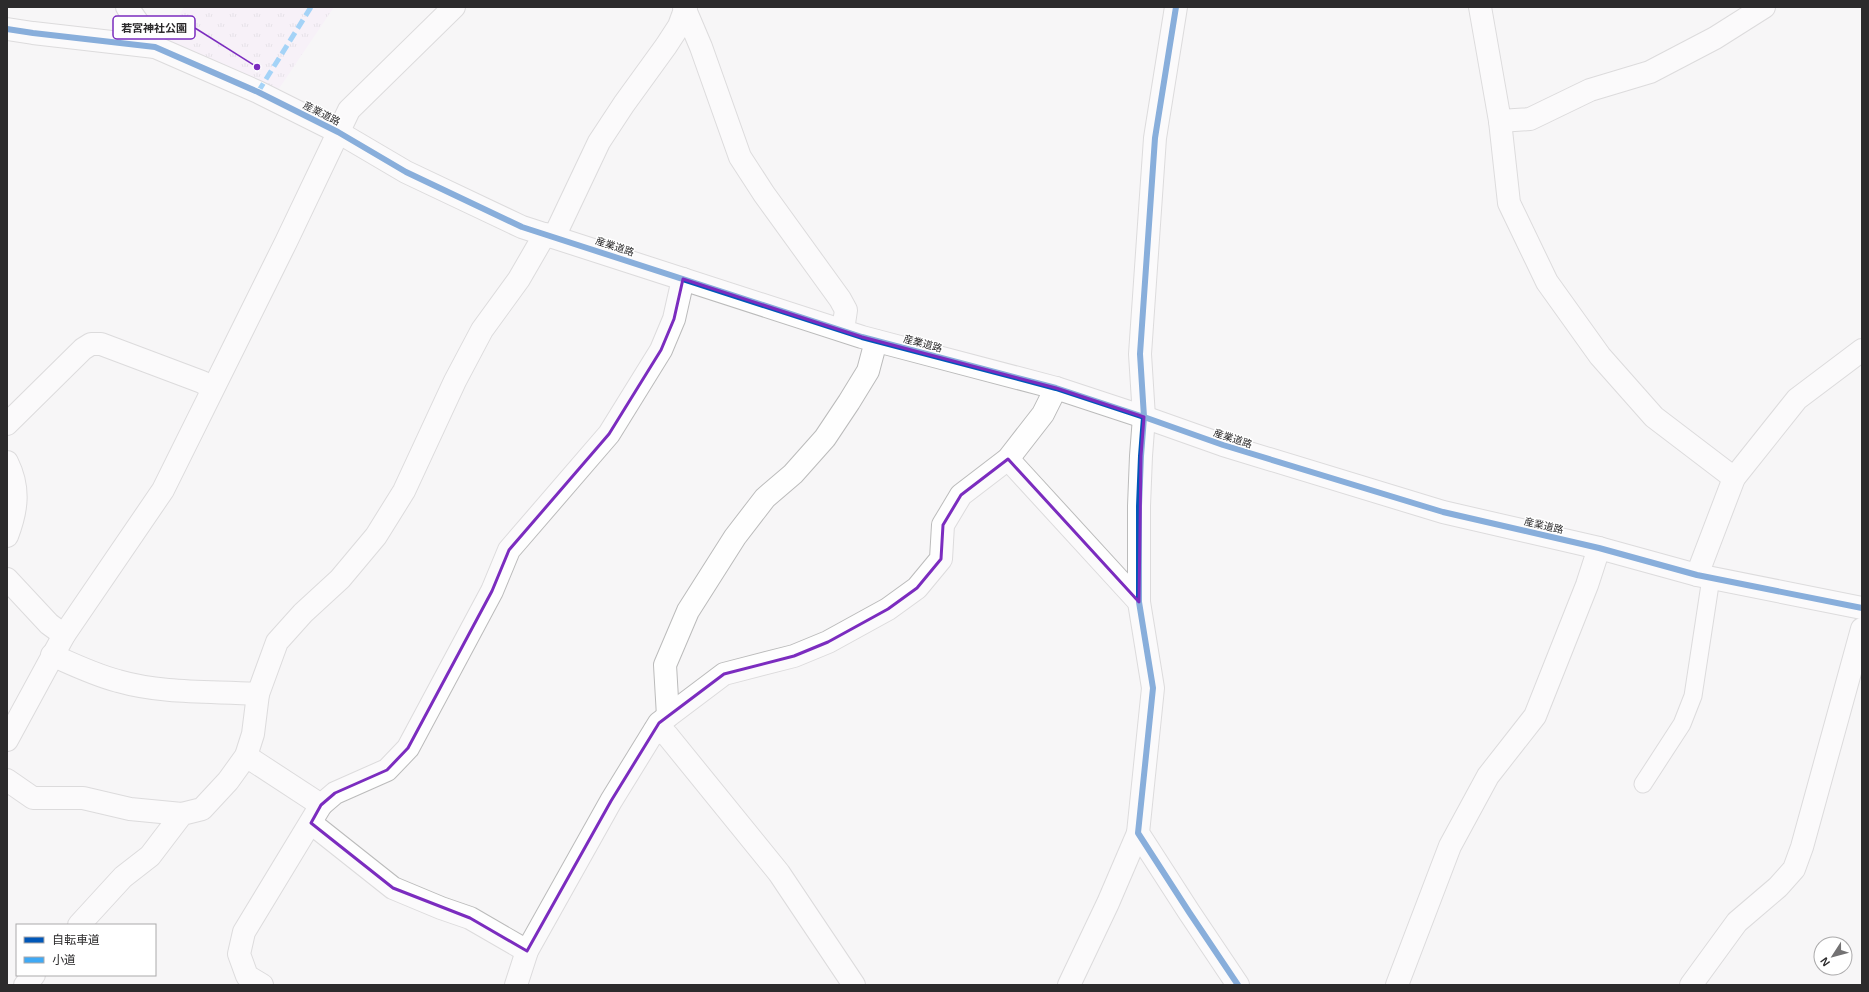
<svg xmlns="http://www.w3.org/2000/svg" width="1869" height="992" font-family="Helvetica,'Noto Sans JP',sans-serif">
  <defs>
    <pattern id="grass-tufts" width="24" height="20" patternUnits="userSpaceOnUse"><rect width="24" height="20" fill="#f5eaf9"/><path d="M3 7l-1-3M5 7V3M7 7l1-3M15 17l-1-3M17 17v-4M19 17l1-3" fill="none" stroke="#d2c9d6"/></pattern>
  </defs>
  <rect width="100%" height="100%" fill="#f7f6f7"/>
  <polygon fill="url(#grass-tufts)" points="184,7 334,7 276,93 165,42"/>
  <g fill="none" stroke-linecap="round" stroke-linejoin="round">
    <defs>
      <polyline id="service" points="1643,784 1682,724 1693,696 1711,578"/>
      <g id="minor">
        <polyline points="127,7 155,47"/>
        <polyline points="684,7 701,47 740,157 764,194 840,299 846,310 843,330"/>
        <polyline points="1176,7 1155,138 1140,354 1144,417 1141,456 1139,506 1139,602 1153,688 1138,833 1189,912 1238,985"/>
        <polyline points="1480,7 1500,121 1509,203 1547,282 1600,356 1654,417 1734,478"/>
        <polyline points="1500,121 1530,119 1590,90 1650,72 1715,38 1764,7"/>
        <polyline points="554,237 599,142 624,104 666,46 679,26 686,7"/>
        <polyline points="7,424 83,349 91,344 101,344 202,382 212,388"/>
        <polyline points="1008,459 1139,602"/>
        <path d="M7 462C20 488 17 510 7 536"/>
        <polyline points="1697,575 1734,478 1797,399 1862,350"/>
        <polyline points="7,579 49,624 64,635"/>
        <path d="M52 655C74 665 95 675 118 681 163 694 212 691 258 694"/>
        <polyline points="668,716 665,665 688,611 735,537 765,498 793,474 825,438 849,402 868,371 876,341"/>
        <polyline points="655,730 667,735 779,873 854,985"/>
        <polyline points="7,740 64,635 163,490 286,242 349,110 454,7"/>
        <polyline points="246,756 321,805 244,932 239,954 247,976 262,985"/>
        <polyline points="7,780 33,798 83,798 130,809 182,814"/>
        <polyline points="321,805 335,793 387,770 408,748 492,591 509,550 609,434 661,350 674,319 683,279"/>
        <polyline points="311,823 393,888 441,908 470,918 527,951"/>
        <polyline points="79,925 123,877 150,856 182,814 202,809 228,781 246,756 253,734 258,694 277,642 303,613 340,579 376,536 404,491 455,381 482,330 519,279 545,234"/>
        <polyline points="25,985 34,975"/>
        <polyline points="516,985 527,951 611,801 659,723 724,674 794,656 828,642 888,609 917,588 941,559 943,525 961,495 1008,459 1043,414 1056,388"/>
        <polyline points="1069,985 1108,903 1138,833"/>
        <polyline points="1397,985 1450,846 1488,776 1535,716 1587,585 1599,548"/>
        <polyline points="1691,985 1737,922 1778,887 1794,869 1802,847 1862,629"/>
      </g>
      <polyline id="tertiary" points="7,29 33,33 155,47 258,92 338,132 406,172 522,227 862,337 1056,388 1144,417 1223,445 1443,512 1599,548 1697,575 1862,608"/>
    </defs>
    <use href="#service" stroke="#bbb" stroke-width="19"/>
    <use href="#minor" stroke="#bbb" stroke-width="24"/>
    <use href="#tertiary" stroke="#bbb" stroke-width="24"/>
    <use href="#service" stroke="#fefefe" stroke-width="17"/>
    <use href="#minor" stroke="#fefefe" stroke-width="22"/>
    <use href="#tertiary" stroke="#fefefe" stroke-width="22"/>
    <polyline stroke="#3fa9f5" stroke-width="5" stroke-dasharray="10 5" stroke-linecap="butt" points="258,92 311,7"/>
    <defs>
      <g id="cycleway">
        <polyline points="1176,7 1155,138 1140,354 1144,417 1141,456 1139,506 1139,602 1153,688 1138,833 1189,912 1238,985"/>
        <polyline points="7,29 33,33 155,47 258,92 338,132 406,172 522,227 862,337 1056,388 1144,417 1223,445 1443,512 1599,548 1697,575 1862,608"/>
      </g>
    </defs>
    <use href="#cycleway" stroke="#fff" stroke-width="8"/>
    <use href="#cycleway" stroke="#0057b8" stroke-width="6"/>
  </g>
  <path d="M0 0H1869V992H0ZM683 279 862 337 1056 388 1144 417 1141 456 1139 602 1008 459 961 495 943 525 941 559 917 588 888 609 828 642 794 656 724 674 659 723 611 801 527 951 470 918 393 888 311 823 321 805 335 793 387 770 408 748 492 591 509 550 609 434 661 350 674 319Z" fill="#f7f6f7" fill-opacity=".55" fill-rule="evenodd"/>
  <path fill="none" stroke="#7b2cbf" stroke-width="3" stroke-linejoin="round" d="M683 279 862 337 1056 388 1144 417 1141 456 1139 602 1008 459 961 495 943 525 941 559 917 588 888 609 828 642 794 656 724 674 659 723 611 801 527 951 470 918 393 888 311 823 321 805 335 793 387 770 408 748 492 591 509 550 609 434 661 350 674 319Z"/>
  <g text-anchor="middle" stroke-width="3" stroke-linejoin="round" paint-order="stroke">
    <g font-size="10" fill="#2c2b2c" stroke="#fff">
      <text transform="translate(322 113) rotate(27)" y="4">産業道路</text>
      <text transform="translate(615 246) rotate(18)" y="4">産業道路</text>
      <text transform="translate(923 343) rotate(15)" y="4">産業道路</text>
      <text transform="translate(1233 438) rotate(18)" y="4">産業道路</text>
      <text transform="translate(1544 525) rotate(13)" y="4">産業道路</text>
    </g>
  </g>
  <path fill="none" stroke="#7b2cbf" stroke-width="1.5" d="M257 67L195 28"/>
  <circle fill="#7b2cbf" stroke="#fff" stroke-width="1.5" cx="257" cy="67" r="4"/>
  <rect fill="#fff" stroke="#7b2cbf" stroke-width="1.5" x="113" y="16" width="82" height="23" rx="4"/>
  <g font-size="11" text-anchor="middle" font-weight="bold" fill="#2c2b2c">
    <text x="154" y="32">若宮神社公園</text>
  </g>
  <rect width="1869" height="992" fill="none" stroke="#2c2b2c" stroke-width="16"/>
  <rect x="16" y="924" width="140" height="52" fill="#ffffff" stroke="#abaaab"/>
  <rect x="24" y="937" width="20" height="6" fill="#0057b8" stroke="#abaaab"/>
  <text x="52" y="944" font-size="12" fill="#2c2b2c">自転車道</text>
  <rect x="24" y="957" width="20" height="6" fill="#3fa9f5" stroke="#abaaab"/>
  <text x="52" y="964" font-size="12" fill="#2c2b2c">小道</text>
  <g transform="translate(1833 956) rotate(234)"><circle r="19" fill="#ffffff" stroke="#abaaab"/>
  <path d="M0-3L7 15L0 10L-7 15Z" fill="#737273"/>
  <text y="-6" font-size="11" font-weight="bold" text-anchor="middle" fill="#2c2b2c">N</text>
  </g>
</svg>
